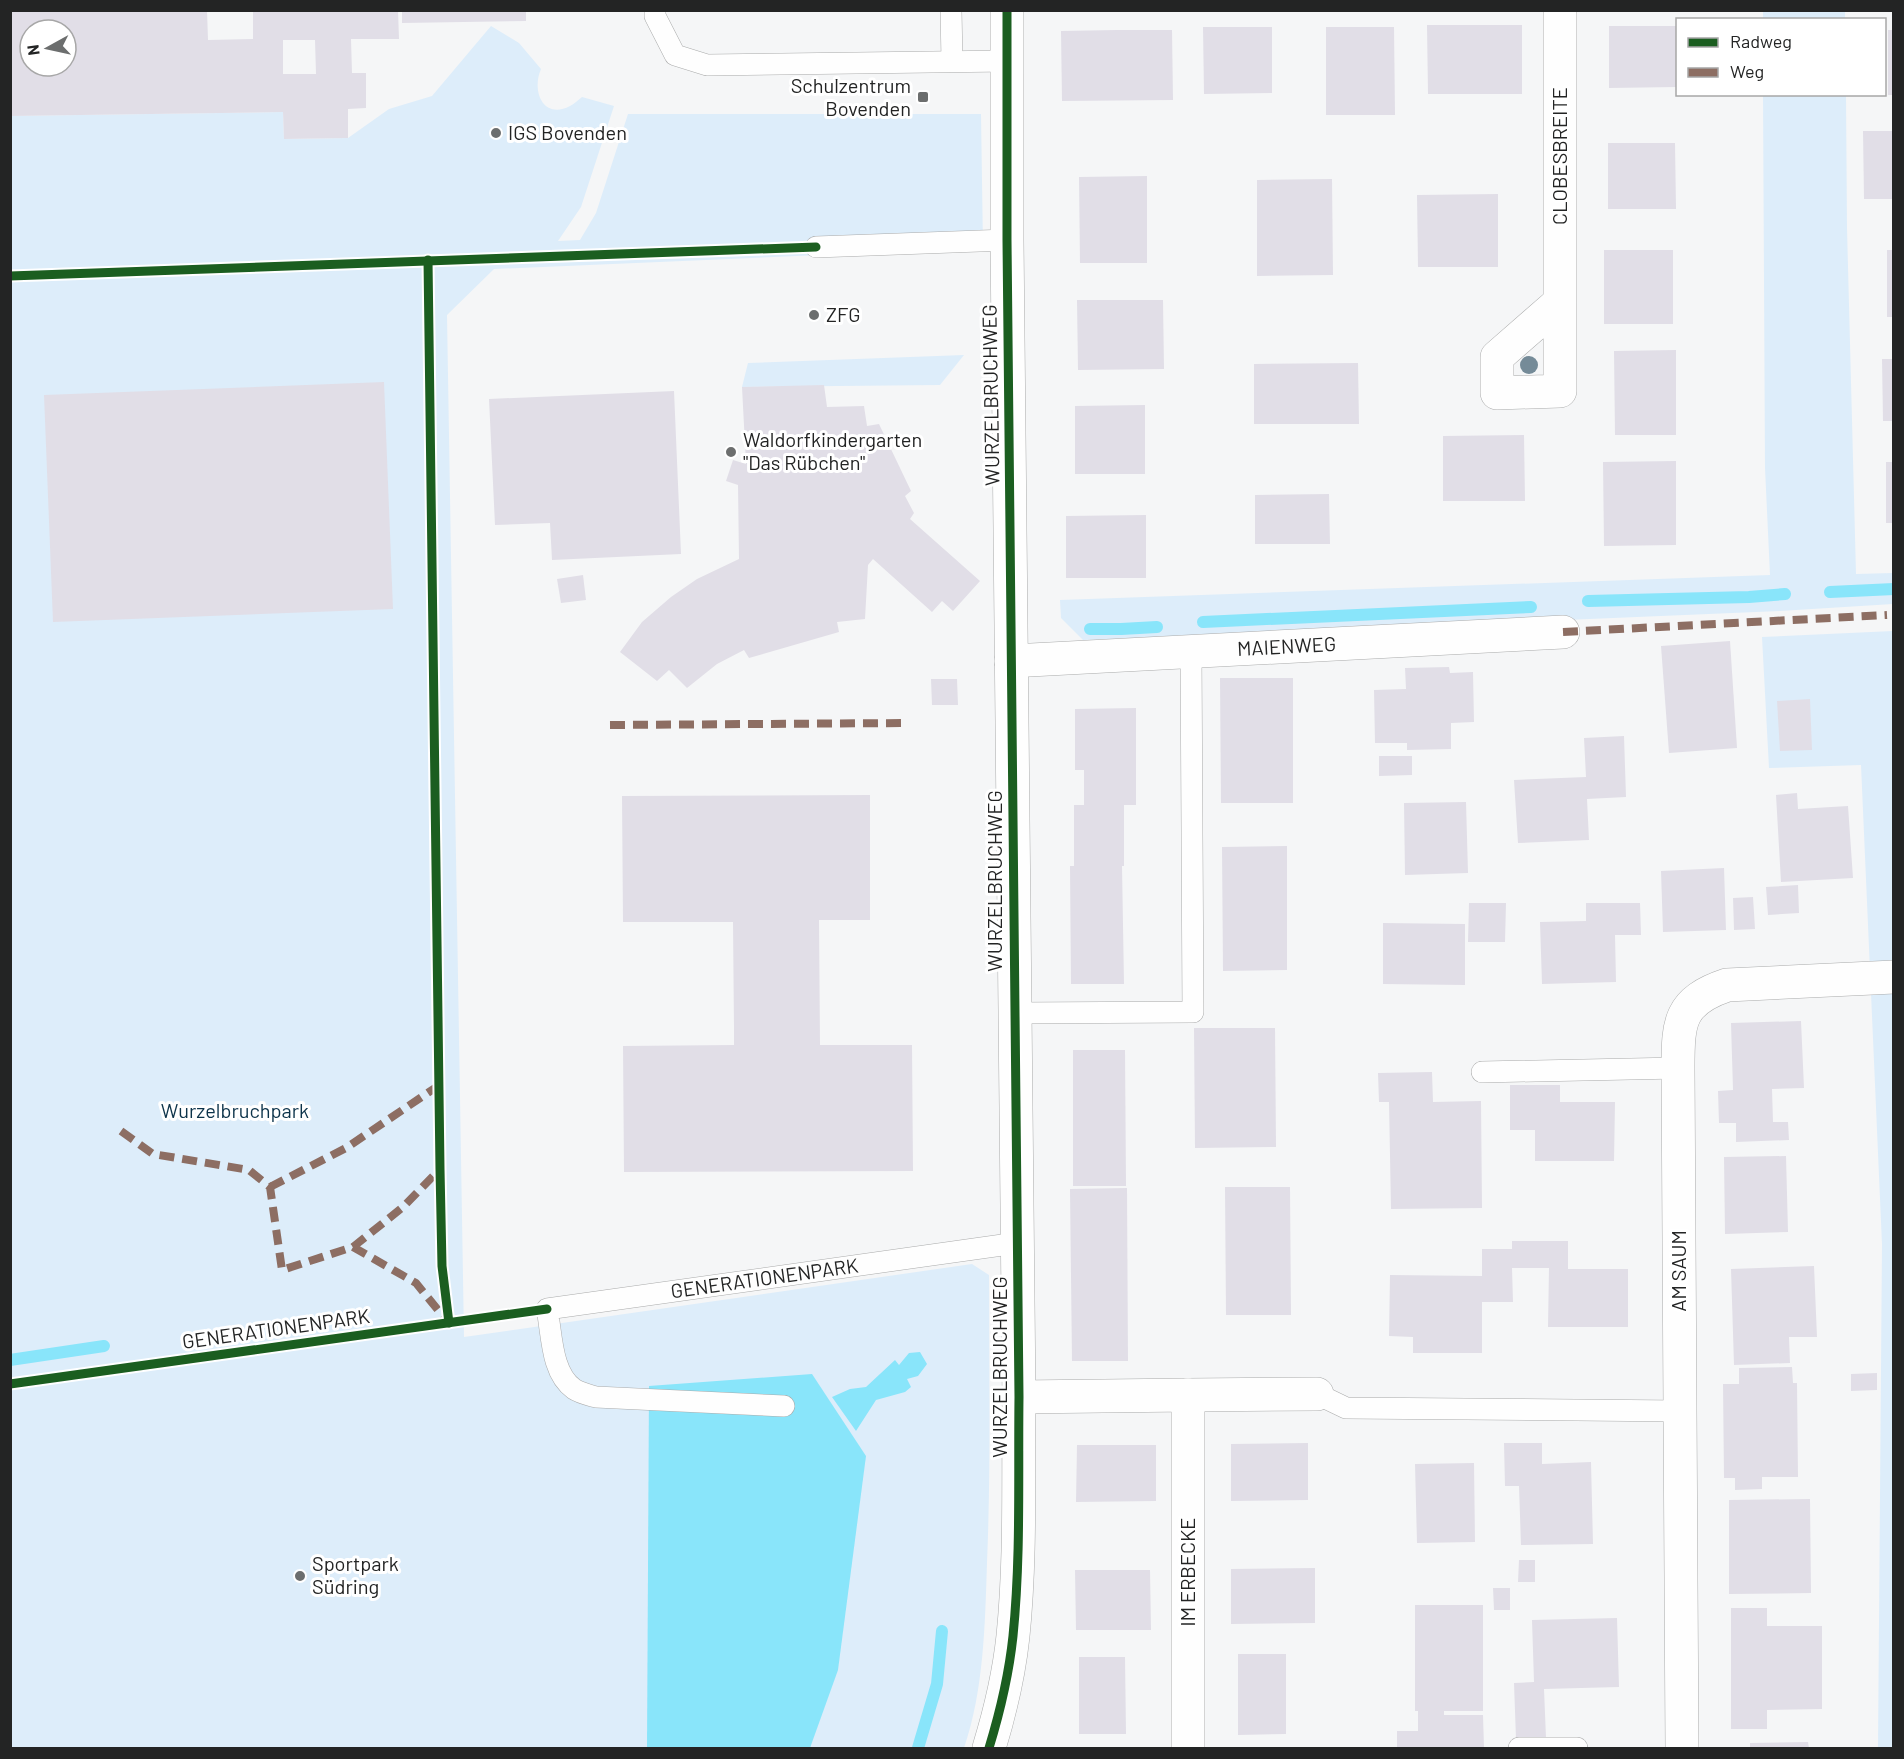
<svg xmlns="http://www.w3.org/2000/svg" width="1904" height="1759" font-family="Barlow,sans-serif">
  <rect width="100%" height="100%" fill="#f5f6f7"/>
  <g fill="#ddedfa">
    <rect x="1763" y="11" width="82" height="8"/>
    <path d="M491 26 519 43 541 69C531 92 544 120 570 106 574 104 578 100 582 97L614 106 581 207 558 241 580 240 596 213 628 114H981L983 248 494 269 447 315 464 1337 972 1264 989 1275C989 1371 991 1467 987 1563 985 1624 984 1690 964 1748H11L10 116 283 112 284 139 348 138 389 109 432 96Z"/>
    <polygon points="1763,95 1846,95 1847,228 1856,574 1893,573 1893,604 1780,611 1083,640 1061,618 1060,600 1770,575 1765,468"/>
    <polygon points="964,355 940,385 742,387 748,363"/>
    <polygon points="1893,631 1893,1748 1878,1748 1882,1244 1861,765 1769,768 1762,637"/>
  </g>
  <g fill="#89e5fa">
    <polygon points="920,1352 927,1364 918,1376 907,1379 911,1387 905,1392 876,1400 856,1431 832,1397 850,1389 866,1387 895,1360 899,1365 909,1353"/>
    <polygon points="812,1374 866,1456 838,1670 810,1748 647,1748 649,1386"/>
  </g>
  <g fill="none" stroke-linecap="round" stroke-linejoin="round">
    <g stroke="#89e5fa" stroke-width="12">
      <polyline points="1830,592 1894,589"/>
      <polyline points="1588,601 1749,597 1785,594"/>
      <polyline points="1203,622 1531,607"/>
      <polyline points="1090,629 1121,629 1157,627"/>
      <polyline points="10,1360 104,1346"/>
      <polyline points="918,1748 937,1684 942,1631"/>
    </g>
  </g>
  <g fill="#e1dee7" fill-rule="evenodd">
    <path d="M10 10H207L208 40 253 39V10H398L399 39H351L352 73H366V108L348 109V138L284 139 283 112 10 116ZM30 30H66V66H30ZM283 40H315L316 74H283Z"/>
    <polygon points="402,10 526,10 526,21 402,23"/>
    <polygon points="1427,25 1522,25 1522,94 1428,94"/>
    <polygon points="1609,26 1677,26 1677,87 1609,88"/>
    <polygon points="1203,27 1272,27 1272,93 1204,94"/>
    <polygon points="1326,27 1394,27 1395,115 1326,115"/>
    <polygon points="1117,30 1172,30 1173,100 1062,101 1061,31"/>
    <rect x="1888" y="30" width="5" height="65"/>
    <polygon points="1863,131 1893,131 1893,199 1864,199"/>
    <polygon points="1608,143 1675,143 1676,209 1608,209"/>
    <polygon points="1147,176 1147,263 1080,263 1079,177"/>
    <polygon points="1332,179 1333,275 1257,276 1257,180"/>
    <polygon points="1498,194 1498,267 1418,267 1417,195"/>
    <rect x="1604" y="250" width="69" height="74"/>
    <rect x="1887" y="250" width="6" height="67"/>
    <polygon points="1077,300 1163,300 1164,369 1078,370"/>
    <polygon points="1676,350 1676,435 1615,435 1614,351"/>
    <polygon points="1882,359 1893,359 1893,421 1883,421"/>
    <polygon points="1358,363 1359,424 1254,424 1254,364"/>
    <polygon points="384,382 393,609 53,622 44,395"/>
    <polygon points="824,385 827,407 864,406 867,426 879,424 911,491 905,496 914,513 910,519 980,581 953,611 942,601 932,612 873,559 868,565 865,619 837,622 839,632 749,658 744,650 717,664 687,688 669,670 657,681 620,652 642,622 671,597 697,579 739,559 738,485 726,481 733,460 746,464 742,387"/>
    <polygon points="674,391 681,554 552,560 550,523 495,525 489,399"/>
    <polygon points="1145,405 1145,474 1075,474 1075,406"/>
    <polygon points="1524,435 1525,501 1443,501 1443,436"/>
    <polygon points="1676,461 1676,545 1604,546 1603,462"/>
    <rect x="1886" y="462" width="7" height="61"/>
    <polygon points="1329,494 1330,544 1255,544 1255,495"/>
    <polygon points="1146,515 1146,578 1066,578 1066,516"/>
    <polygon points="583,575 586,600 561,603 557,579"/>
    <polygon points="1730,641 1737,748 1669,753 1661,646"/>
    <polygon points="1449,667 1450,673 1473,672 1474,722 1451,723 1451,749 1407,750 1407,743 1375,743 1374,690 1406,689 1405,668"/>
    <polygon points="1220,678 1293,678 1293,803 1221,803"/>
    <polygon points="931,679 957,679 958,705 932,705"/>
    <polygon points="1810,699 1812,750 1780,751 1777,701"/>
    <polygon points="1136,708 1136,805 1124,805 1124,866 1122,866 1124,984 1071,984 1070,866 1074,866 1074,805 1084,805 1084,770 1075,770 1075,709"/>
    <polygon points="1624,736 1626,797 1587,799 1589,840 1518,843 1514,780 1586,777 1584,738"/>
    <polygon points="1379,756 1412,756 1412,775 1379,776"/>
    <polygon points="1797,793 1798,809 1848,806 1853,878 1781,882 1776,795"/>
    <polygon points="870,795 870,920 819,920 820,1045 912,1045 913,1171 624,1172 623,1046 734,1045 734,1028 733,922 623,922 622,796"/>
    <polygon points="1466,802 1468,873 1405,875 1404,803"/>
    <polygon points="1287,846 1287,970 1223,971 1222,847"/>
    <polygon points="1724,868 1726,930 1663,932 1661,871"/>
    <polygon points="1798,885 1799,913 1768,915 1766,887"/>
    <polygon points="1753,897 1755,929 1734,930 1733,898"/>
    <polygon points="1469,903 1506,903 1505,942 1468,942"/>
    <polygon points="1586,903 1640,903 1641,935 1615,935 1616,982 1542,984 1540,922 1586,921"/>
    <polygon points="1383,923 1465,924 1465,985 1383,984"/>
    <polygon points="1801,1021 1804,1088 1772,1089 1773,1122 1788,1122 1789,1140 1736,1142 1736,1123 1719,1123 1718,1091 1733,1090 1731,1023"/>
    <polygon points="1194,1028 1275,1028 1276,1147 1195,1148"/>
    <polygon points="1073,1050 1125,1050 1126,1186 1073,1186"/>
    <polygon points="1432,1072 1433,1102 1481,1101 1482,1208 1391,1209 1389,1102 1379,1102 1378,1073"/>
    <polygon points="1510,1085 1560,1085 1560,1102 1615,1102 1614,1161 1535,1161 1535,1130 1510,1130"/>
    <polygon points="1786,1156 1788,1232 1725,1234 1724,1157"/>
    <polygon points="1225,1187 1290,1187 1291,1315 1226,1315"/>
    <polygon points="1127,1188 1128,1361 1072,1361 1070,1189"/>
    <polygon points="1512,1241 1568,1241 1568,1269 1628,1269 1628,1327 1548,1327 1549,1268 1512,1268 1513,1302 1482,1302 1482,1353 1413,1353 1413,1337 1389,1336 1390,1275 1482,1276 1482,1249 1512,1249"/>
    <polygon points="1814,1266 1817,1337 1789,1337 1790,1363 1734,1365 1731,1269"/>
    <polygon points="1792,1367 1793,1383 1797,1383 1798,1477 1762,1477 1762,1489 1735,1490 1735,1478 1724,1478 1723,1384 1739,1384 1739,1368"/>
    <polygon points="1877,1373 1877,1390 1851,1391 1851,1374"/>
    <polygon points="1308,1443 1308,1500 1231,1501 1231,1444"/>
    <polygon points="1504,1443 1542,1443 1542,1464 1591,1462 1593,1544 1521,1545 1519,1486 1505,1486"/>
    <polygon points="1077,1445 1156,1445 1156,1501 1076,1502"/>
    <polygon points="1474,1463 1475,1542 1417,1543 1415,1464"/>
    <polygon points="1810,1499 1811,1593 1729,1594 1729,1500"/>
    <polygon points="1519,1560 1535,1560 1535,1582 1518,1582"/>
    <polygon points="1315,1568 1315,1623 1231,1624 1231,1569"/>
    <polygon points="1075,1570 1150,1570 1151,1630 1076,1630"/>
    <polygon points="1493,1588 1510,1588 1510,1610 1494,1610"/>
    <polygon points="1415,1605 1483,1605 1483,1711 1444,1711 1444,1715 1483,1715 1484,1748 1397,1748 1397,1731 1418,1731 1418,1711 1415,1711"/>
    <polygon points="1731,1608 1767,1608 1767,1626 1822,1626 1822,1709 1767,1710 1767,1729 1731,1729"/>
    <polygon points="1617,1618 1619,1687 1544,1689 1546,1738 1516,1739 1514,1683 1534,1682 1532,1620"/>
    <polygon points="1238,1654 1286,1654 1286,1734 1238,1735"/>
    <polygon points="1079,1657 1125,1657 1126,1734 1079,1734"/>
    <polygon points="1808,1742 1809,1748 1750,1748 1750,1743"/>
  </g>
  <g fill="none" stroke-linecap="round" stroke-linejoin="round">
    <defs>
      <g id="lane">
        <polyline points="655,10 655,16 675,55 707,65 1007,61"/>
        <polyline points="951,10 952,61"/>
        <polyline points="816,247 1007,240"/>
        <polyline points="1014,1013 1193,1012 1191,651"/>
        <polyline points="1482,1072 1678,1068"/>
        <polyline points="1317,1394 1346,1408 1680,1411"/>
        <path id="s1" d="M784 1406 596 1397C589 1395 580 1393 574 1389 551 1373 552 1334 547 1309L1017 1243"/>
        <polyline points="1519,1748 1577,1748"/>
      </g>
      <g id="street">
        <polyline points="1560,302 1497,357 1497,393 1560,391 1560,10"/>
        <path id="s2" d="M1011 661 1563 632"/>
        <polyline points="1188,1395 1317,1394"/>
        <polyline points="1019,1397 1188,1395 1188,1748"/>
        <path d="M989 1748C1000 1712 1009 1674 1013 1636 1021 1557 1018 1476 1019 1397L1007 240V10"/>
        <path d="M1682 1748 1678 1068C1678 1022 1679 1001 1727 985L1894 977"/>
      </g>
    </defs>
    <use href="#lane" stroke="#aaabab" stroke-width="22"/>
    <use href="#street" stroke="#aaabab" stroke-width="34"/>
    <use href="#lane" stroke="#fefefe" stroke-width="21"/>
    <use href="#street" stroke="#fefefe" stroke-width="33"/>
    <g stroke="#8d6e63" stroke-width="8" stroke-dasharray="15 8" stroke-linecap="butt">
      <polyline points="1563,632 1887,615"/>
      <polyline points="610,725 905,723"/>
      <polyline points="121,1131 153,1154 249,1170 270,1187 282,1270 353,1247 416,1283 447,1321"/>
      <polyline points="270,1187 346,1148 438,1086"/>
      <polyline points="353,1247 403,1207 440,1169"/>
    </g>
    <defs>
      <g id="cycleway">
        <polyline points="428,260 440,1169 442,1266 449,1323"/>
        <polyline points="10,276 816,247"/>
        <polyline points="10,1384 547,1309"/>
        <path d="M989 1748C1000 1712 1009 1674 1013 1636 1021 1557 1018 1476 1019 1397L1007 240V10"/>
      </g>
    </defs>
    <use href="#cycleway" stroke="#fff" stroke-width="13"/>
    <use href="#cycleway" stroke="#1b5e20" stroke-width="9"/>
  </g>
  <circle fill="#758b98" cx="1529" cy="365" r="9"/>
  <g fill="#6c6e6e" stroke="#fff" stroke-width="2">
    <rect x="917" y="91" width="12" height="12" rx="3"/>
    <circle cx="496" cy="133" r="6"/>
    <circle cx="814" cy="315" r="6"/>
    <circle cx="731" cy="452" r="6"/>
    <circle cx="300" cy="1576" r="6"/>
  </g>
  <g text-anchor="middle" stroke-width="6" stroke-linejoin="round" paint-order="stroke">
    <g font-size="20" fill="#232424" stroke="#fff" text-anchor="start">
      <text x="911" y="93" text-anchor="end">Schulzentrum<tspan x="911" dy="23">Bovenden</tspan></text>
      <text x="508" y="140">IGS Bovenden</text>
      <text x="826" y="322">ZFG</text>
      <text x="743" y="447">Waldorfkindergarten<tspan x="743" dy="23">"Das Rübchen"</tspan></text>
      <text x="312" y="1571">Sportpark<tspan x="312" dy="23">Südring</tspan></text>
    </g>
    <g font-size="20" fill="#232424" stroke="#fff">
      <text transform="translate(1560 156) rotate(-90)" y="7">CLOBESBREITE</text>
      <text transform="translate(991 395) rotate(-91)" y="7">WURZELBRUCHWEG</text>
      <text dy="7" stroke="none"><textPath href="#s2" startOffset="276">MAIENWEG</textPath></text>
      <text transform="translate(995 881) rotate(-90)" y="7">WURZELBRUCHWEG</text>
      <text transform="translate(1679 1271) rotate(-90)" y="7">AM SAUM</text>
      <text dy="7" stroke="none"><textPath href="#s1" startOffset="518">GENERATIONENPARK</textPath></text>
      <text transform="translate(276 1329) rotate(-8)" y="7">GENERATIONENPARK</text>
      <text transform="translate(1000 1367) rotate(-90)" y="7">WURZELBRUCHWEG</text>
      <text transform="translate(1188 1572) rotate(-90)" y="7">IM ERBECKE</text>
    </g>
    <g font-size="20" fill="#0c334a" stroke="#fff">
      <text x="235" y="1118">Wurzelbruchpark</text>
    </g>
  </g>
  <rect width="1904" height="1759" fill="none" stroke="#232424" stroke-width="24"/>
  <rect x="1676" y="18" width="210" height="78" fill="#ffffff" stroke="#a7a7a7" stroke-width="1.5"/>
  <rect x="1688" y="38" width="30" height="9" fill="#1b5e20" stroke="#a7a7a7" stroke-width="1.5"/>
  <text x="1730" y="48" font-size="18" fill="#232424">Radweg</text>
  <rect x="1688" y="68" width="30" height="9" fill="#8d6e63" stroke="#a7a7a7" stroke-width="1.5"/>
  <text x="1730" y="78" font-size="18" fill="#232424">Weg</text>
  <g transform="translate(48 48) rotate(262)"><circle r="28" fill="#ffffff" stroke="#a7a7a7" stroke-width="1.5"/>
  <path d="M0-4.5L10 22L0 15L-10 22Z" fill="#6c6e6e"/>
  <text y="-9" font-size="16" font-weight="bold" text-anchor="middle" fill="#232424">N</text>
  </g>
</svg>
